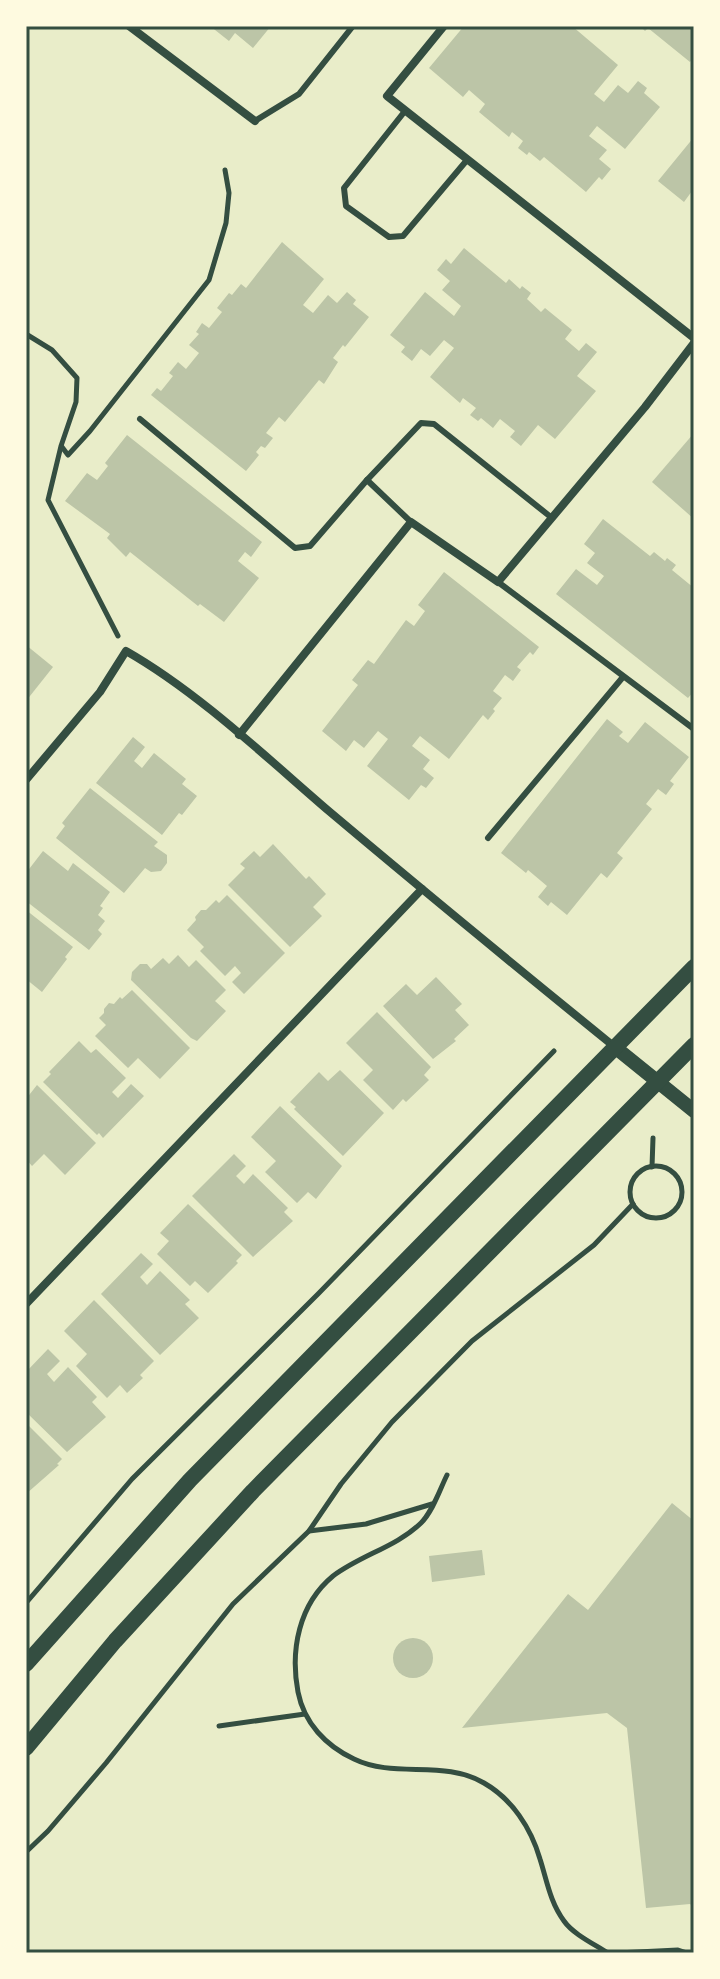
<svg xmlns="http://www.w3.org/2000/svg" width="720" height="1979" font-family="'Open Sans',sans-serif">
  <rect width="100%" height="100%" fill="#e9edc9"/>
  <g fill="#bcc5a7">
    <polygon points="210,26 271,26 253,48 235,33 229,41"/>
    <polygon points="464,26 572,26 618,65 594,94 604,102 618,85 628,93 638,81 647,88 644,93 660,107 625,149 597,126 589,136 607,150 599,159 611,169 602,180 599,177 586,192 544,157 540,161 529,152 527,155 518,148 523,141 512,132 509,137 479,112 485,104 469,90 463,97 429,68"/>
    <polygon points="640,26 694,26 694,57 690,62 648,28 645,31"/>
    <polygon points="694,137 694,193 692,191 684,202 658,181"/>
    <polygon points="282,242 324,279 303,305 313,313 328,295 337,303 347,292 356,300 353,304 369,317 345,347 343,345 333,358 338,362 324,384 319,380 285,422 279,417 266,433 273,438 265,448 261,446 256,452 259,455 246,471 151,395 157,388 161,391 173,376 169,373 178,362 186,369 199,353 189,345 199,334 196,332 202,323 209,328 222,312 217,308 229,293 232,295 241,284 246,288"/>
    <polygon points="464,248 506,283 509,279 520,289 522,286 531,293 527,299 541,312 545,308 572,330 565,339 579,351 586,343 597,352 577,376 596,391 555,439 538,425 521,446 510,437 515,431 500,419 493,428 481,418 478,421 470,415 476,408 463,398 460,403 430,377 454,348 444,340 430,356 421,349 412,361 401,352 405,347 390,335 425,292 454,316 461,306 442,290 450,281 437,270 446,259 451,264"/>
    <polygon points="694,433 694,519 652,482"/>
    <polygon points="127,435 262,542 251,557 245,552 238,561 259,578 224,622 200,604 198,606 130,552 126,557 107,538 110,534 65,501 87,473 97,480 108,466 105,463"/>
    <polygon points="603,519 650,556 654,552 665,561 667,558 676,565 672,570 694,588 694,691 688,698 556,594 576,569 597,585 604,576 587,563 595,553 584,544"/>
    <polygon points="444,572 539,647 533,655 530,652 517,667 521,670 513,681 505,675 493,691 502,698 493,709 495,711 488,720 483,715 449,759 420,736 412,746 430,760 423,769 434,778 426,788 421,785 409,800 367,766 388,739 378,731 364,748 354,740 346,751 322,731 358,685 352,680 368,660 374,664 406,620 414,626 425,611 418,605"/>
    <polygon points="26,645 53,667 26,701"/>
    <polygon points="607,719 623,732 619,736 628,743 645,722 689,757 670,781 674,784 666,795 658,789 646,804 652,809 617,853 623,858 607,878 601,873 567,915 551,902 548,906 538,897 547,886 528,870 526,873 501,853"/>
    <polygon points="133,737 145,747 134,761 142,768 154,753 186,779 182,784 197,796 182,815 179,813 162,835 96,783"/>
    <polygon points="90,788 158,842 154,846 167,855 167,863 161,871 151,872 145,868 124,893 56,838 65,826 62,823"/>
    <polygon points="273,844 306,879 309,876 326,894 313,907 322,916 290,947 228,885 245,868 240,864 254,851 260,857"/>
    <polygon points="43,851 68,871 73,863 110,892 100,906 103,908 98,915 105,921 98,930 102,934 89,950 26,901 26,873"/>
    <polygon points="227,895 285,953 244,994 232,982 241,973 235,966 225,976 200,951 204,947 187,930 196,920 195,917 201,910 206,910 216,900 219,903"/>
    <polygon points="26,910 73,947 65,957 67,959 42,992 26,979"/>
    <polygon points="178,955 189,967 196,960 226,990 215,1001 226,1011 197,1041 191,1038 131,980 132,972 140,964 147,964 151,969 163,958 169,964"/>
    <polygon points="436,977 462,1004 455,1010 469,1025 454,1039 456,1041 433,1059 383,1006 406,984 417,995"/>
    <polygon points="132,990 190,1048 160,1079 138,1058 128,1068 95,1036 106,1025 99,1018 104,1013 104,1009 109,1003 114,1004 120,997 122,999"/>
    <polygon points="377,1012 431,1067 424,1075 429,1080 406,1102 403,1099 393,1110 363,1080 373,1070 346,1043"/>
    <polygon points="79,1041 91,1053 96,1049 126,1078 112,1092 118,1098 131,1084 144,1096 103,1138 99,1133 97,1135 43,1082 51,1074 49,1072"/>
    <polygon points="340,1070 384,1113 343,1156 294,1109 296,1107 290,1102 319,1072 328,1081"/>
    <polygon points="37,1085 96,1143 65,1175 44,1154 32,1166 26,1159 26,1099"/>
    <polygon points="280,1106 342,1166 316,1199 308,1192 297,1203 265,1172 276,1161 251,1137"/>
    <polygon points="234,1154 246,1166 236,1176 244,1184 253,1174 288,1208 284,1212 293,1221 253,1257 192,1196"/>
    <polygon points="188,1204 242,1255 236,1261 238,1263 208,1293 195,1281 190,1286 157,1254 169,1241 160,1233"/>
    <polygon points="141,1253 153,1264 140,1277 147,1285 160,1271 190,1300 185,1304 199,1318 160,1355 101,1294"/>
    <polygon points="94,1300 154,1361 140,1375 143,1378 127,1393 120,1385 107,1398 76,1366 87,1354 64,1331"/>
    <polygon points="48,1349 60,1361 47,1374 54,1382 68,1367 97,1397 92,1402 106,1417 67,1452 26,1412 26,1372"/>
    <polygon points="26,1423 62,1459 57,1464 59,1465 26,1494"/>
    <polygon points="672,1503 694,1521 694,1907 690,1904 646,1908 627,1728 607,1713 462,1728 568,1594 588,1610"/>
    <polygon points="482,1550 485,1575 432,1582 429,1556"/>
    <circle cx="413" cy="1658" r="20"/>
  </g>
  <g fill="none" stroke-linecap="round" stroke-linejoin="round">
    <g stroke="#344e41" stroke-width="5">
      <polyline points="26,334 52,350 77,378 76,402 61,446 48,500 118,636"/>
      <polyline points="62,447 68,455 90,431 209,280 226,223 229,193 225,170"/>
      <circle cx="656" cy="1192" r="26"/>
      <polyline points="652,1167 653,1138"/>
      <path d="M447 1475C440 1489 433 1511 421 1523 396 1547 361 1555 333 1576 299 1604 290 1650 298 1692 304 1723 326 1746 354 1759 395 1779 444 1759 484 1783 512 1799 531 1828 540 1859 547 1881 550 1902 564 1921 573 1934 594 1944 608 1953"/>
      <polyline points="309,1531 366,1524 432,1504"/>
      <polyline points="26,1603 132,1479 319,1293 554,1051"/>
      <polyline points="219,1726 305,1714"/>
      <polyline points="26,1852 48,1831 106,1763 233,1604 309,1531 341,1484 392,1422 472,1341 594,1245 633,1204"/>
      <polyline points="617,1953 678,1950 687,1953"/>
    </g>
    <g stroke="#344e41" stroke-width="6">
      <polyline points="405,111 344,188 346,206 389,237 403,236 467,160"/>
      <polyline points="255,121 299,94 353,26"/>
      <polyline points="140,419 295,548 310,546 367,480 411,522"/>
      <polyline points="367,480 421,423 434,424 552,518"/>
      <polyline points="498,582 694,729"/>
      <polyline points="488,838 623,677"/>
    </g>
    <g stroke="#344e41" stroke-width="8">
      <polyline points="129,26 255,121"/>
      <polyline points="444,26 387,96 694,338"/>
      <polyline points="239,735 411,522 498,582 645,407 694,343"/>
      <path d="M26 780 100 692 126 651C198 692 267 758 330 812 425 892 520 970 616 1048"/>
      <polyline points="26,1304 422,889"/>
    </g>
    <polyline stroke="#344e41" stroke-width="14" points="616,1048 694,1111"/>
    <g stroke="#344e41" stroke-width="16">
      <polyline points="26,1664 190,1480 694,967"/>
      <polyline points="26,1748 115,1641 253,1491 694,1045"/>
    </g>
  </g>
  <rect width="720" height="1979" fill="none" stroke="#fefae0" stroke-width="56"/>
  <rect x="28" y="28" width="664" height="1923" fill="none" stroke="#344e41" stroke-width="3"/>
</svg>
